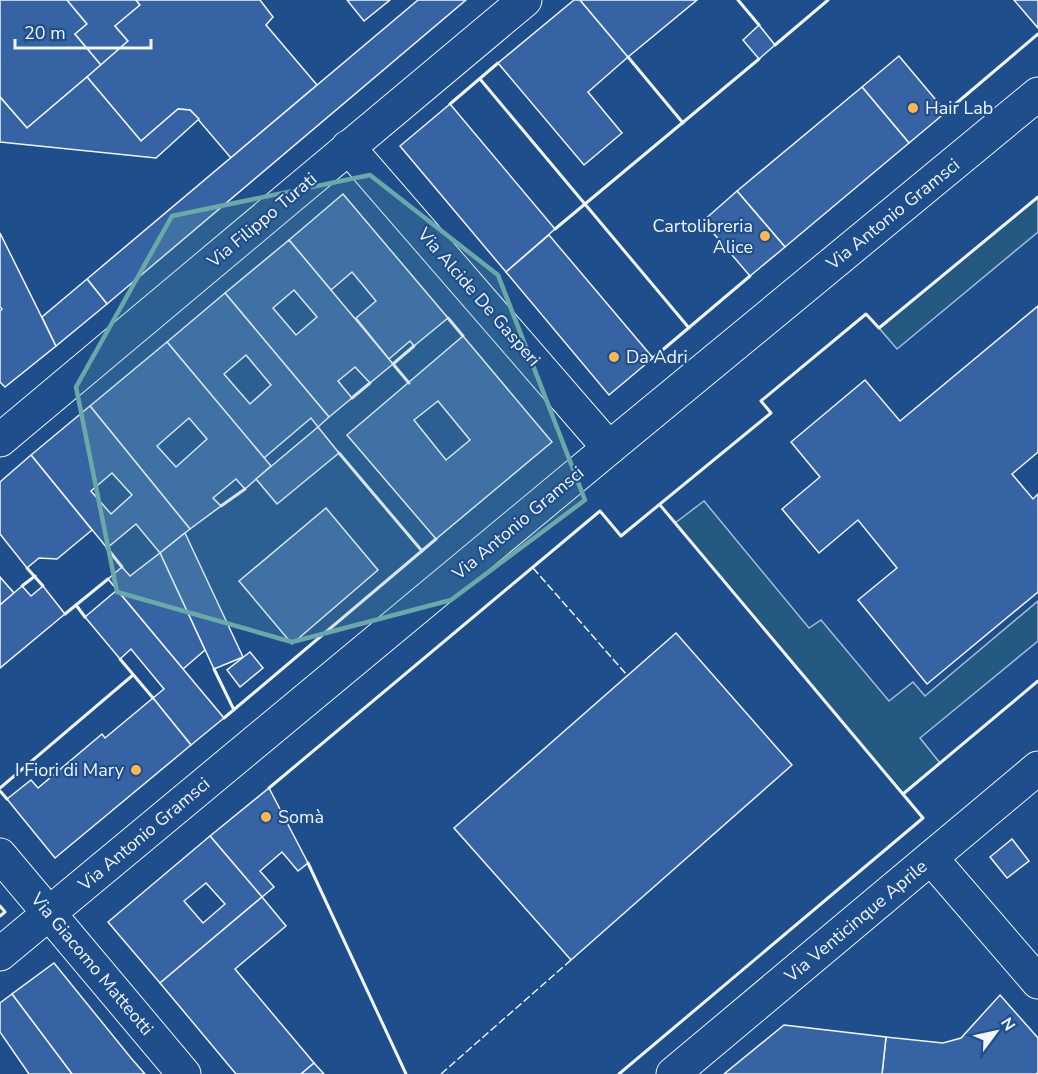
<svg xmlns="http://www.w3.org/2000/svg" width="1038" height="1074" font-family="'Nunito Sans',sans-serif">
  <rect width="100%" height="100%" fill="#1f4e8c"/>
  <g fill="#245a82" stroke="#a8bbd7" stroke-width="1.5">
    <polygon points="1038,197 1038,232 897,349 879,328"/>
    <polygon points="704,501 809,628 821,620 889,701 913,682 925,696 1038,601 1038,641 920,738 940,763 903,794 675,523"/>
  </g>
  <g fill="#3563a3" stroke="#f2f6ff" stroke-width="1.5" fill-rule="evenodd">
    <polygon points="0,0 67,0 87,24 75,34 101,65 27,128 0,97"/>
    <polygon points="67,0 136,0 140,5 115,26 128,41 101,65 75,34 87,24"/>
    <polygon points="136,0 260,0 273,17 266,25 317,85 231,158 190,110 178,109 141,141 87,77 128,41 115,26 140,5"/>
    <polygon points="347,0 390,0 364,21"/>
    <polygon points="418,0 466,0 107,304 87,279"/>
    <polygon points="574,0 580,0 628,57 588,92 622,133 584,165 498,63"/>
    <polygon points="580,0 697,0 628,57"/>
    <polygon points="1014,0 1038,0 1038,28"/>
    <polygon points="759,25 775,45 759,59 743,40"/>
    <polygon points="899,56 946,112 909,143 862,87"/>
    <polygon points="87,77 141,141 178,109 190,110 199,119 156,158 0,142 0,97 27,128"/>
    <polygon points="862,87 909,143 785,247 737,191"/>
    <polygon points="450,104 555,229 506,272 400,146"/>
    <polygon points="737,191 785,247 750,276 703,221"/>
    <polygon points="343,194 448,318 414,346 410,341 389,359 356,318 376,301 352,272 331,290 289,240"/>
    <polygon points="0,233 56,346 5,387 0,382 0,311 2,309 0,307"/>
    <polygon points="549,235 653,358 609,395 506,272"/>
    <path d="M289 240 393 364 370 383 355 367 338 381 352 398 329 417 225 293ZM294 290 317 317 296 335 273 308Z"/>
    <polygon points="87,279 107,304 56,346 42,317"/>
    <path d="M225 293 329 417 318 427 311 418 264 458 167 342ZM246 355 271 385 250 404 224 374Z"/>
    <polygon points="1038,306 1038,452 1012,474 1033,499 1038,494 1038,592 927,684 858,600 897,568 858,520 819,553 782,509 820,477 791,442 865,380 900,421"/>
    <path d="M463 336 552 442 436 539 347 435ZM438 401 470 440 446 460 414 420Z"/>
    <path d="M167 342 271 466 245 489 236 479 213 498 221 506 190 529 90 406ZM189 418 207 439 176 467 157 446Z"/>
    <path d="M90 406 190 529 160 553 136 524 107 548 31 455ZM112 473 132 495 111 514 91 491Z"/>
    <polygon points="318,427 339,453 277,504 256,479"/>
    <polygon points="31,455 92,530 57,559 39,558 27,568 0,534 0,482"/>
    <polygon points="326,508 378,570 292,644 239,581"/>
    <polygon points="185,533 243,657 214,669 160,553"/>
    <polygon points="160,553 205,650 183,669 108,579 122,567 130,576"/>
    <polygon points="0,577 14,593 0,605"/>
    <polygon points="22,586 31,596 43,586 65,614 0,668 0,605"/>
    <polygon points="117,590 224,718 191,745 153,698 164,689 131,649 120,659 85,617"/>
    <polygon points="676,633 792,765 571,960 454,828"/>
    <polygon points="250,652 263,668 240,687 227,670"/>
    <polygon points="153,698 191,745 55,858 7,799 31,780 38,788 102,734 105,738"/>
    <polygon points="269,788 308,863 298,871 282,852 260,871 274,887 262,897 210,836"/>
    <path d="M210 836 262 897 160 983 108 922ZM206 883 225 904 203 923 184 901Z"/>
    <polygon points="1012,839 1029,861 1007,878 990,857"/>
    <polygon points="262,897 286,926 235,969 314,1063 301,1074 236,1074 160,983"/>
    <polygon points="54,963 131,1058 145,1074 72,1074 12,994"/>
    <polygon points="12,994 72,1074 29,1074 0,1032 0,1003"/>
    <polygon points="1000,995 1038,1038 1038,1073 1036,1074 882,1074 886,1037 943,1043 961,1038"/>
    <polygon points="784,1025 886,1037 882,1074 724,1074"/>
    <polygon points="314,1063 324,1074 301,1074"/>
  </g>
  <g fill="none" stroke-linecap="round" stroke-linejoin="round">
    <defs>
      <g id="street">
        <polyline points="348,147 609,448"/>
        <polyline points="0,440 525,0"/>
        <polyline points="931,858 1038,982"/>
        <polyline points="0,954 609,448 1038,94"/>
        <polyline points="673,1074 1038,768"/>
      </g>
      <polyline id="secondary" points="0,855 184,1074"/>
    </defs>
    <use href="#street" stroke="#f2f6ff" stroke-width="35"/>
    <use href="#secondary" stroke="#f2f6ff" stroke-width="35"/>
    <use href="#street" stroke="#1f4e8c" stroke-width="33"/>
    <use href="#secondary" stroke="#1f4e8c" stroke-width="33"/>
    <g stroke="#f2f6ff" stroke-width="1.5" stroke-dasharray="8 3" stroke-linecap="butt">
      <polyline points="533,568 627,675"/>
      <polyline points="441,1074 571,960"/>
    </g>
    <g stroke="#f2f6ff" stroke-width="3">
      <polyline points="738,0 759,25"/>
      <polyline points="775,45 828,0"/>
      <polyline points="628,57 683,123"/>
      <polyline points="480,79 689,328"/>
      <polyline points="450,104 498,63"/>
      <polyline points="946,112 1038,34"/>
      <polyline points="555,229 759,59"/>
      <polyline points="448,318 463,336"/>
      <polyline points="653,358 750,276"/>
      <polyline points="409,383 393,364 414,346"/>
      <polyline points="352,398 370,383"/>
      <polyline points="339,453 422,551"/>
      <polyline points="221,506 245,489"/>
      <polyline points="107,548 122,567"/>
      <polyline points="27,568 43,586"/>
      <polyline points="22,586 35,576"/>
      <polyline points="76,605 85,617"/>
      <polyline points="65,614 108,579"/>
      <polyline points="120,659 153,698"/>
      <polyline points="214,669 234,710"/>
      <polyline points="224,718 436,539"/>
      <polyline points="0,788 133,675"/>
      <polyline points="269,788 600,511 621,536 771,413 761,401 866,314 879,328 1038,197"/>
      <polyline points="0,791 7,799"/>
      <polyline points="903,794 1038,681"/>
      <polyline points="308,863 406,1074"/>
      <polyline points="0,906 5,912 0,916"/>
      <polyline points="619,1074 923,818 660,505"/>
    </g>
  </g>
  <path fill="#6aa9a8" fill-opacity="0.2" stroke="#6aa9a8" stroke-width="4.5" stroke-linejoin="round" d="M370 175 498 275 585 500 451 600 292 642 117 592 76 387 172 216Z"/>
  <g fill="#ffb74d" stroke="#1f4e8c" stroke-width="2">
    <circle cx="913" cy="108" r="6"/>
    <circle cx="765" cy="236" r="6"/>
    <circle cx="614" cy="357" r="6"/>
    <circle cx="136" cy="770" r="6"/>
    <circle cx="266" cy="817" r="6"/>
  </g>
  <g text-anchor="middle" stroke-width="4.5" stroke-linejoin="round" paint-order="stroke">
    <g font-size="18" fill="#f2f6ff" stroke="#1f4e8c" text-anchor="start">
      <text x="925" y="114">Hair Lab</text>
      <text x="753" y="232" text-anchor="end">Cartolibreria<tspan x="753" dy="21">Alice</tspan></text>
      <text x="626" y="363">Da Adri</text>
      <text x="124" y="776" text-anchor="end">I Fiori di Mary</text>
      <text x="278" y="823">Somà</text>
    </g>
    <g font-size="18" fill="#f2f6ff" stroke="#1f4e8c">
      <text transform="translate(893 214) rotate(-39)" y="6">Via Antonio Gramsci</text>
      <text transform="translate(262 220) rotate(-40)" y="6">Via Filippo Turati</text>
      <text transform="translate(479 297) rotate(49)" y="6">Via Alcide De Gasperi</text>
      <text transform="translate(518 523) rotate(-40)" y="6">Via Antonio Gramsci</text>
      <text transform="translate(144 834) rotate(-40)" y="6">Via Antonio Gramsci</text>
      <text transform="translate(856 921) rotate(-40)" y="6">Via Venticinque Aprile</text>
      <text transform="translate(92 964) rotate(50)" y="6">Via Giacomo Matteotti</text>
    </g>
  </g>
  <g transform="translate(996 1032) rotate(57)" stroke="#1f4e8c" stroke-width="4.5" paint-order="stroke">
  <path d="M0-4.5L10 22L0 15L-10 22Z" fill="#f2f6ff"/>
  <text y="-9" font-size="16" font-weight="bold" text-anchor="middle" fill="#f2f6ff">N</text>
  </g>
  <path d="M15 39v9h136v-9" fill="none" stroke="#f2f6ff" stroke-width="3"/>
  <text x="24" y="39" font-size="18" fill="#f2f6ff" stroke="#1f4e8c" stroke-width="4.5" paint-order="stroke">20 m</text>
</svg>
